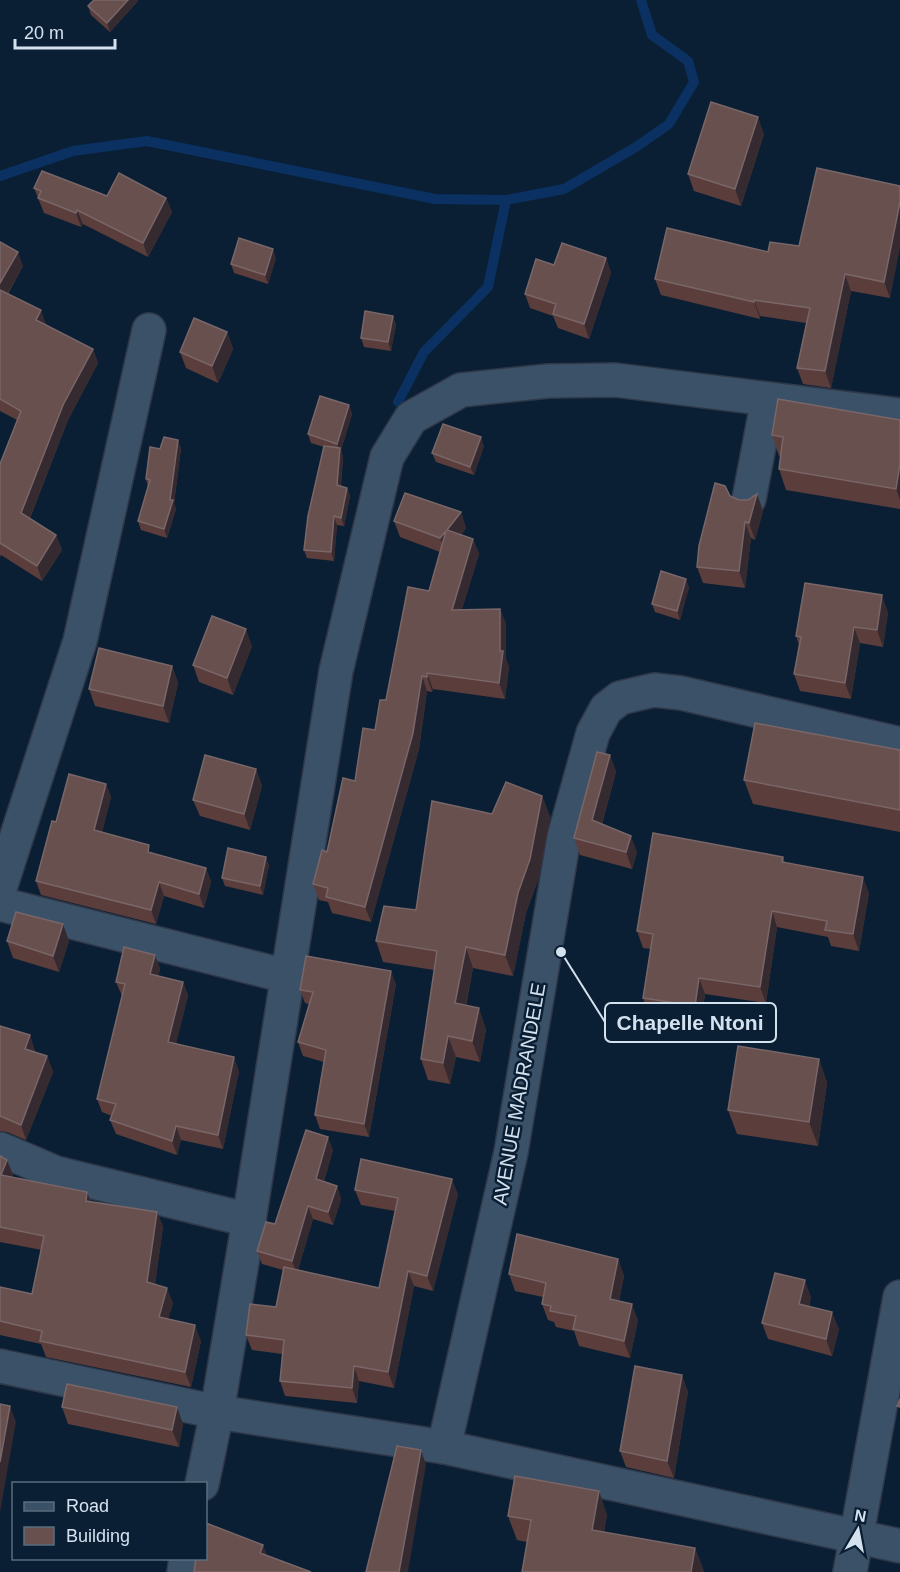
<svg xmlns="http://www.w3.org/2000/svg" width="900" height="1572" font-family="Helvetica,sans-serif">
  <rect width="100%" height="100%" fill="#0a1f33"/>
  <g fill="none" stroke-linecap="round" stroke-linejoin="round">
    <g stroke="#0a3161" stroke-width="10">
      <polyline points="0,176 73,151 147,141 435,199 506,200 564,189 636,147 669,124 694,82 688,61 652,35 641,0"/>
      <polyline points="398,402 424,352 488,287 506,200"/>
    </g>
    <defs>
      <g id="minor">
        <polyline points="749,499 768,399"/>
        <polyline points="0,888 80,641 149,330"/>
        <polyline points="0,904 286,976"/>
        <polyline points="0,1149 56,1173 249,1220"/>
        <polyline points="0,1366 217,1412 444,1447 900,1546"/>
        <polyline points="444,1447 511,1152 564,837 593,733 606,709 620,698 654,690 681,693 900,744"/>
        <polyline points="202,1484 217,1412 249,1220 336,671 387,457 411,418 461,390 548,381 615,380 900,415"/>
        <polyline points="184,1572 186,1558"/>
        <polyline points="850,1572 900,1297"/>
      </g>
    </defs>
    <use href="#minor" stroke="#2f3849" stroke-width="36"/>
    <use href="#minor" stroke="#3b5168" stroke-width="33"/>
  </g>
  <g fill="#5b3e3c">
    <polygon points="94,0 138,0 138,1 110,32 91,15 88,6"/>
    <polygon points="764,134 741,206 694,191 688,174"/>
    <polygon points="900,186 890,298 851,291 831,388 803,384 797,368 806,323 760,316 760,319 661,295 655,279 799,246"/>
    <polygon points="34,188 107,196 166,198 172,212 148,257 83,224 81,227 44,213"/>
    <polygon points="0,242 23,266 8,294 46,324 46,325 93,349 98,363 68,420 30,518 56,535 62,550 42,581 1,555 0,557 0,464 17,420 0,411"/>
    <polygon points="276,258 268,284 234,273 231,264"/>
    <polygon points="606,258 611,273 589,339 558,328 553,316 530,308 525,294 554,265"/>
    <polygon points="393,316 396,325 391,351 364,347 361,338"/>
    <polygon points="227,332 233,349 218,383 186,368 180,352"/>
    <polygon points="349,405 352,414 341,450 343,457 341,486 347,488 350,496 344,526 337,525 334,561 307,558 304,550 324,447 311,443 308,434"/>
    <polygon points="900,420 900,509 786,490 779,469 781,456 779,456 772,435"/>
    <polygon points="484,446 474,475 436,462 432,453"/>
    <polygon points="181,448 174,504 176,509 167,538 141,530 138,521 148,487 146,479 160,449"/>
    <polygon points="757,494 763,511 755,540 751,538 745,588 703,583 697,567 730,496 739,500 748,500"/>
    <polygon points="461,512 466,528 461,535 473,539 479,554 462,609 500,609 506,624 506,659 509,667 505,699 433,689 432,692 427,691 419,749 371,922 332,913 328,902 319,900 313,884 375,730 429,591 440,552 400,537 394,521"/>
    <polygon points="689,587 680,620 655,612 652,604"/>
    <polygon points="888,612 883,647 860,643 851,699 800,691 794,674 799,645 796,636"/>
    <polygon points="252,646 233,695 199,682 193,665"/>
    <polygon points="172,666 178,683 169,723 95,706 89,689"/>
    <polygon points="900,750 900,832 753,804 744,780"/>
    <polygon points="610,755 616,772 602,824 637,852 632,869 580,855 574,838"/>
    <polygon points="256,769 262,786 250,830 200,816 193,800"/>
    <polygon points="106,784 111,797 102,832 152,853 206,868 211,882 204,908 164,896 156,924 41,895 36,881 56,822"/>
    <polygon points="542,796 550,817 538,880 526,913 513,976 473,968 466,1006 486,1029 480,1062 456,1057 450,1084 428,1080 421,1059 434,970 383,962 376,941 416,910 492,814"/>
    <polygon points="783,857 785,863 869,893 859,951 831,946 828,937 777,927 766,1003 705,994 701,1022 649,1014 643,998 651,949 643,948 637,931"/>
    <polygon points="269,865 263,895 225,886 222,878"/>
    <polygon points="7,941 69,941 59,972 13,958"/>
    <polygon points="155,955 160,969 158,976 183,982 188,996 176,1043 239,1071 223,1149 181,1140 177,1155 116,1134 110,1120 112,1116 102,1112 97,1099 122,996 116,982"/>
    <polygon points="396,984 369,1137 320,1129 315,1115 324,1062 303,1056 298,1042 309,1004 305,1003 300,990"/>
    <polygon points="0,1026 35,1050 35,1052 47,1056 53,1072 26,1140 7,1132 0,1131"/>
    <polygon points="819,1059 827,1083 818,1146 737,1134 728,1110"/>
    <polygon points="333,1150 324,1181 337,1186 341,1199 333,1225 313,1219 298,1270 379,1288 395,1211 361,1205 355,1190 458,1194 433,1291 414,1286 394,1388 359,1381 357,1403 285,1396 280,1381 282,1354 252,1350 246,1335 276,1307 283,1270 262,1264 257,1251 275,1224"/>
    <polygon points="0,1156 7,1160 13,1175 12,1177 91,1202 157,1212 163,1227 155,1284 173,1303 168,1319 201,1341 191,1387 46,1357 41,1344 0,1335 0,1287 32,1294 42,1250 0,1242"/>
    <polygon points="618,1259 624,1276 619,1301 638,1320 630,1358 579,1346 574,1331 556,1327 554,1322 548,1320 542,1304 543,1297 515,1291 509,1274"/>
    <polygon points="811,1297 809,1307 839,1329 832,1356 768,1339 762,1323"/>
    <polygon points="688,1391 674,1478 626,1467 620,1451"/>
    <polygon points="62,1407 183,1424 179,1447 68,1424"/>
    <polygon points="607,1514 604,1532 695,1548 704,1572 522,1572 527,1542 517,1540 508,1516"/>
  </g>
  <g fill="#352a30">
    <polygon points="128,0 138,0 138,1 110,32 107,23"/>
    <polygon points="758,117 764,134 741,206 735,189"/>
    <polygon points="166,198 172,212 148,257 143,243"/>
    <polygon points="900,202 900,248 890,298 884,282"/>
    <polygon points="77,210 83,224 81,227 76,213"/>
    <polygon points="273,249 276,258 268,284 265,275"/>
    <polygon points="18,252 23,266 2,303 0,297 0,283"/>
    <polygon points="606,258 611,273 589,339 584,324"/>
    <polygon points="845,274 851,291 831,388 825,371"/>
    <polygon points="754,300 760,316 760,319 754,302"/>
    <polygon points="41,310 46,324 41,334 36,320"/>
    <polygon points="393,316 396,325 391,351 388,342"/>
    <polygon points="227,332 233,349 218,383 212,366"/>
    <polygon points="93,349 98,363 68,420 26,527 21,513 63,405"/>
    <polygon points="349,405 352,414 341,450 343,457 340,494 337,485 340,452 337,444"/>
    <polygon points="481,437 484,446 474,475 470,467"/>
    <polygon points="178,440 181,448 174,504 176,509 167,538 164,529 170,500"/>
    <polygon points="900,464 900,500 896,489"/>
    <polygon points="347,488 350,496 344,526 341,518"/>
    <polygon points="757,494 763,511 755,540 749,523"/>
    <polygon points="461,512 466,528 452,546 447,530"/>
    <polygon points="334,516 337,525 334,561 331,552"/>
    <polygon points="745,522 751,538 745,588 739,571"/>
    <polygon points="446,531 446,554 440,538"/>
    <polygon points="56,535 62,550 42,581 37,566"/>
    <polygon points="473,539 479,554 457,625 452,610"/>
    <polygon points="686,579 689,587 680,620 677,611"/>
    <polygon points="882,595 888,612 883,647 877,630"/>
    <polygon points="500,609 506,624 506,659 509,667 505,699 499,683"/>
    <polygon points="854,627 860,643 851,699 845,683"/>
    <polygon points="246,629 252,646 233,695 227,678"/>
    <polygon points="172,666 178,683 169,723 163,706"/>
    <polygon points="427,673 433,689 432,692 427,677"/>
    <polygon points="422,676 427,691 419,749 371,922 365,907"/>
    <polygon points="610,755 616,772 598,837 592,820"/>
    <polygon points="256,769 262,786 250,830 244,814"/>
    <polygon points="106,784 111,797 99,843 94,830"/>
    <polygon points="542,796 550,817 538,880 526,913 513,976 505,955 518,893"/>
    <polygon points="631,836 637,852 632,869 626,852"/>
    <polygon points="266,857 269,865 263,895 260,886"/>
    <polygon points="206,868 211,882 204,908 199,894"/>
    <polygon points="863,877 869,893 859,951 853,934"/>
    <polygon points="159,882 164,896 156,924 151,910"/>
    <polygon points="772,911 777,927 766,1003 760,987"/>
    <polygon points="63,924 69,941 59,972 53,956"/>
    <polygon points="466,947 473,968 462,1024 455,1003"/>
    <polygon points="155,955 160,969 156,988 150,974"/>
    <polygon points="391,971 396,984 369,1137 364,1124"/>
    <polygon points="699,978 705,994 701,1022 695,1006"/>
    <polygon points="183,982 188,996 173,1056 168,1042"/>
    <polygon points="479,1008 486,1029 480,1062 472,1041"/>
    <polygon points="30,1035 35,1050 31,1065 25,1049"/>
    <polygon points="448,1036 456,1057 450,1084 443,1063"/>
    <polygon points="47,1056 53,1072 26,1140 21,1125"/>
    <polygon points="234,1057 239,1071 223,1149 218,1135"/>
    <polygon points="819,1059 827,1083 818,1146 809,1122"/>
    <polygon points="176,1126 181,1140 177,1155 172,1141"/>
    <polygon points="328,1137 333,1150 321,1192 316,1179"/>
    <polygon points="7,1160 13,1175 6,1191 1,1175"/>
    <polygon points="452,1179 458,1194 433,1291 427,1276"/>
    <polygon points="337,1186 341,1199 333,1225 328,1212"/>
    <polygon points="87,1192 93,1207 86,1201"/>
    <polygon points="308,1206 313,1219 297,1274 292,1261"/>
    <polygon points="157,1212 163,1227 153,1298 147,1282"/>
    <polygon points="618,1259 624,1276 616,1315 610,1299"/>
    <polygon points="408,1271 414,1286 394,1388 388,1372"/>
    <polygon points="805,1280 811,1297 805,1321 799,1304"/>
    <polygon points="167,1288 173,1303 164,1332 159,1317"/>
    <polygon points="632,1304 638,1320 630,1358 624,1341"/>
    <polygon points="832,1312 839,1329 832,1356 826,1339"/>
    <polygon points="195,1325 201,1341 191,1387 185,1372"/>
    <polygon points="354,1366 359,1381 357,1403 352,1388"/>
    <polygon points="682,1375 688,1391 674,1478 667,1461"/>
    <polygon points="10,1406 16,1422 0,1512 0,1462"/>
    <polygon points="177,1407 183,1424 179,1447 172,1430"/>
    <polygon points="421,1450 426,1465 408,1572 399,1572"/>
    <polygon points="599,1491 607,1514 600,1554 592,1530"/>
    <polygon points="263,1545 269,1560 260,1553"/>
    <polygon points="695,1548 704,1572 691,1572"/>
  </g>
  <g fill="#68504f" stroke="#796668" stroke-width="1.5">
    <polygon points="94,0 128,0 107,23 88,6"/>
    <polygon points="711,102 758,117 735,189 688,174"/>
    <polygon points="817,168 900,186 900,202 884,282 845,274 825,371 797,368 810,308 754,300 754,302 655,279 667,228 768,252 770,242 799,246"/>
    <polygon points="42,171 107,196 119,173 166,198 143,243 77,210 76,213 38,198 41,191 34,188"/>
    <polygon points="239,238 273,249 265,275 231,264"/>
    <polygon points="0,242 18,252 0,283"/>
    <polygon points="562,243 606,258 584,324 553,314 556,304 525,294 536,259 554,265"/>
    <polygon points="0,290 41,310 36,320 93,349 63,405 21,513 56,535 37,566 0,543 0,464 21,411 0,399"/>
    <polygon points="365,311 393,316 388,342 361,338"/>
    <polygon points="194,318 227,332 212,366 180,352"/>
    <polygon points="320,396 349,405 337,444 308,434"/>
    <polygon points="778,399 900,420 900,464 896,489 779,469 783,437 772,435"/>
    <polygon points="443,424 481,437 470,467 432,453"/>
    <polygon points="164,437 178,440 170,500 173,500 164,529 138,521 150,480 146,479 150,447 160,449"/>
    <polygon points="324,446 340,448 337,485 347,488 341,518 334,516 331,552 304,550 308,516"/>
    <polygon points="715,483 725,486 730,496 739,500 748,500 757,494 749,523 745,522 739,571 697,567 699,546"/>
    <polygon points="405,493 461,512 447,530 473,539 452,610 500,609 500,651 503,651 499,683 427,673 427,677 422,676 413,733 365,907 326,897 328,888 313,884 322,850 327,852 343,778 355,781 363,728 375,730 380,700 386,700 408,587 429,591 446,531 440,538 394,521"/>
    <polygon points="661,571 686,579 677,611 652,604"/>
    <polygon points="805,583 882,595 877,630 854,627 845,683 794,674 801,637 796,636"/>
    <polygon points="212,616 246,629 227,678 193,665"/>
    <polygon points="99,648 172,666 163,706 89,689"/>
    <polygon points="755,723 900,750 900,810 744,780"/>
    <polygon points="597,752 610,755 592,820 631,836 626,852 574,838"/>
    <polygon points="205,755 256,769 244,814 193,800"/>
    <polygon points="69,774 106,784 94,830 149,845 148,852 206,868 199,894 159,882 151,910 36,881 52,821 56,822"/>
    <polygon points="506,782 542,796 530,859 518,893 505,955 466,947 455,1003 479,1008 472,1041 448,1036 443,1063 421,1059 437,951 376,941 384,906 416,910 432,801 492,814"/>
    <polygon points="653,833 783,857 782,862 863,877 853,934 825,930 827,921 772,911 760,987 699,978 695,1006 643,998 653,934 637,931"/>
    <polygon points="228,848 266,857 260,886 222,878"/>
    <polygon points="16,912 63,924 53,956 7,941"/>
    <polygon points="124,947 155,955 150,974 183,982 168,1042 234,1057 218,1135 176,1126 172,1141 110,1120 116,1104 97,1099 125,984 116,982"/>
    <polygon points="306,956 391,971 364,1124 315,1115 326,1050 298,1042 313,992 300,990"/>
    <polygon points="0,1026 30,1035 25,1049 47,1056 21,1125 0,1116"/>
    <polygon points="738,1046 819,1059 809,1122 728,1110"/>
    <polygon points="306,1130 328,1137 316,1179 337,1186 328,1212 308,1206 292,1261 257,1251 266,1222 275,1224"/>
    <polygon points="0,1156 7,1160 1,1175 87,1192 86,1201 157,1212 147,1282 167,1288 159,1317 195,1325 185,1372 40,1341 42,1331 0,1321 0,1287 32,1294 44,1236 0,1227"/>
    <polygon points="361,1159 452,1179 427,1276 408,1271 388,1372 354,1366 352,1388 280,1381 284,1340 246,1335 250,1304 276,1307 284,1267 379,1288 398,1198 355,1190"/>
    <polygon points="517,1234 618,1259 610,1299 632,1304 624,1341 573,1329 576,1316 550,1311 551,1306 542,1304 546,1283 509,1274"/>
    <polygon points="775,1273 805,1280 799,1304 832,1312 826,1339 762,1323"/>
    <polygon points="635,1366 682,1375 667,1461 620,1451"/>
    <polygon points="67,1384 177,1407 172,1430 62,1407"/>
    <polygon points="900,1399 900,1407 897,1406"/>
    <polygon points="0,1404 10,1406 0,1462"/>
    <polygon points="397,1446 421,1450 399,1572 366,1572"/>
    <polygon points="515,1476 599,1491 592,1530 695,1548 691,1572 522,1572 531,1520 508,1516"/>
    <polygon points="206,1523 263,1545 260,1553 311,1572 194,1572 196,1558 206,1558"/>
  </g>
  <g text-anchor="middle" stroke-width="5" stroke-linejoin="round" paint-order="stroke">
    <g font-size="20" fill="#d4e1ef" stroke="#0a1f33">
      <text transform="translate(519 1094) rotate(-80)" y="7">AVENUE MADRANDELE</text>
    </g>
  </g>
  <path fill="none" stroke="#d4e1ef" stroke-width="2" d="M561 952L605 1022"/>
  <circle fill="#d4e1ef" stroke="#0a1f33" stroke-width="2" cx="561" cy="952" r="6"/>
  <rect fill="#0a1f33" stroke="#d4e1ef" stroke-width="2" x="605" y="1003" width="171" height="39" rx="6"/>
  <g font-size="21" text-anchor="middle" font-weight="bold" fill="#d4e1ef">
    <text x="690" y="1030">Chapelle Ntoni</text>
  </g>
  <rect x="12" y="1482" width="195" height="78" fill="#0a1f33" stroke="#5b6d7e" stroke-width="1.5"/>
  <rect x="24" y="1502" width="30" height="9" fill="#3b5168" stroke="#5b6d7e" stroke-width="1.5"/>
  <text x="66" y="1512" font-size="18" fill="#d4e1ef">Road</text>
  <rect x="24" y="1527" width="30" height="18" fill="#68504f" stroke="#5b6d7e" stroke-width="1.5"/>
  <text x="66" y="1542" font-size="18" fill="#d4e1ef">Building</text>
  <g transform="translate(858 1530) rotate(10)" stroke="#0a1f33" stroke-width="4.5" paint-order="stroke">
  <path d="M0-4.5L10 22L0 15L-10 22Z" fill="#d4e1ef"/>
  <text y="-9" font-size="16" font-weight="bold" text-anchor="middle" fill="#d4e1ef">N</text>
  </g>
  <path d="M15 39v9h100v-9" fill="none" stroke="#d4e1ef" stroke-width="3"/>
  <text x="24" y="39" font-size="18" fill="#d4e1ef" stroke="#0a1f33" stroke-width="4.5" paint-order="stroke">20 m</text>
</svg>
